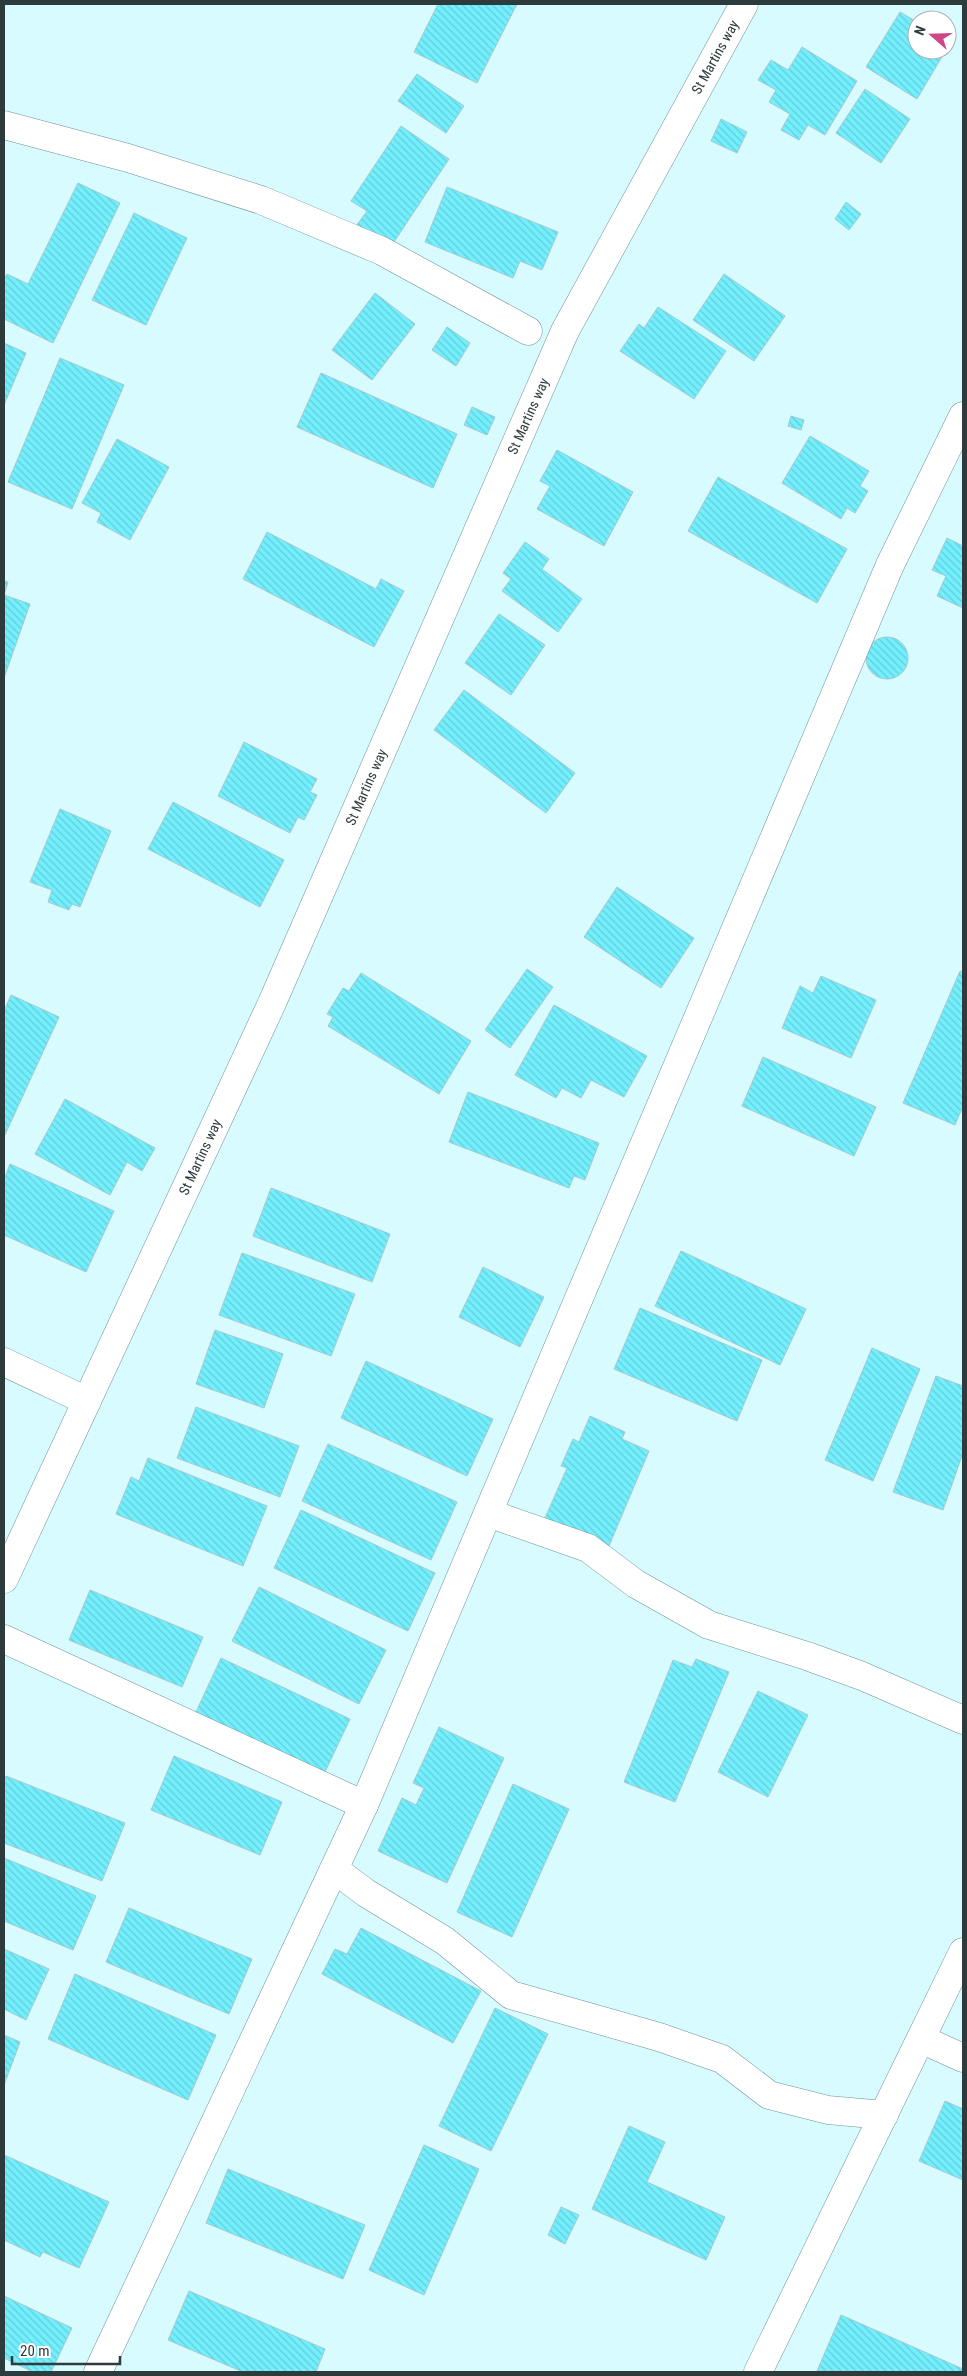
<svg xmlns="http://www.w3.org/2000/svg" width="967" height="2376" font-family="'Roboto Condensed',sans-serif">
  <defs>
    <pattern id="building-back-hatch" width="6" height="6" patternUnits="userSpaceOnUse" patternTransform="scale(1.25)"><rect width="6" height="6" fill="#73effd"/><path d="M-1 5l2 2M0 0l6 6M5-1l2 2" fill="none" stroke="#64ceda"/></pattern>
  </defs>
  <rect width="100%" height="100%" fill="#d8fbff"/>
  <g fill="url(#building-back-hatch)" stroke="#a6c8cc">
    <polygon points="438,4 517,4 477,83 414,52"/>
    <polygon points="900,12 917,22 917,50 946,50 917,99 866,67"/>
    <polygon points="802,47 857,81 825,135 808,125 799,140 781,130 790,114 769,102 776,90 758,80 771,60 788,70"/>
    <polygon points="417,74 464,106 446,133 398,101"/>
    <polygon points="865,89 910,119 881,163 836,133"/>
    <polygon points="721,119 747,132 737,153 711,141"/>
    <polygon points="401,126 449,159 390,248 356,226 367,211 351,201"/>
    <polygon points="78,183 120,203 53,343 4,319 4,280 7,274 28,284"/>
    <polygon points="447,187 558,232 542,270 520,261 513,278 425,242"/>
    <polygon points="846,202 861,214 849,230 835,219"/>
    <polygon points="134,213 187,238 146,325 92,300"/>
    <polygon points="724,274 785,316 754,361 693,320"/>
    <polygon points="375,293 415,324 372,380 332,350"/>
    <polygon points="658,307 726,351 694,399 620,351 639,324 644,328"/>
    <polygon points="447,327 470,343 456,366 432,350"/>
    <polygon points="4,343 26,353 4,405"/>
    <polygon points="60,358 124,385 72,509 8,482"/>
    <polygon points="321,373 457,434 433,488 297,427"/>
    <polygon points="472,407 495,417 487,435 464,425"/>
    <polygon points="791,416 804,420 801,430 788,426"/>
    <polygon points="810,436 869,471 860,486 868,491 855,513 847,508 841,519 782,483"/>
    <polygon points="117,439 169,467 130,540 97,522 101,513 82,503"/>
    <polygon points="557,450 633,492 604,546 537,509 550,486 540,481"/>
    <polygon points="718,477 847,549 817,603 688,531"/>
    <polygon points="267,532 376,589 381,579 404,591 374,647 243,579"/>
    <polygon points="947,538 963,546 963,608 937,596 946,576 932,570"/>
    <polygon points="525,542 549,559 542,569 582,599 558,632 502,591 511,579 503,573"/>
    <polygon points="4,581 8,582 4,595 30,604 4,678"/>
    <polygon points="499,614 545,645 511,695 465,663"/>
    <circle cx="887" cy="658" r="21"/>
    <polygon points="464,690 575,773 546,813 434,730"/>
    <polygon points="244,742 317,779 310,792 317,795 304,820 298,817 290,833 218,796"/>
    <polygon points="173,802 284,860 260,907 148,849"/>
    <polygon points="60,809 111,831 80,907 72,904 69,910 48,902 52,890 30,882"/>
    <polygon points="617,887 694,938 661,988 584,937"/>
    <polygon points="527,969 553,987 510,1048 485,1030"/>
    <polygon points="960,971 963,972 963,1106 955,1125 903,1103"/>
    <polygon points="361,973 471,1041 439,1094 328,1026 333,1017 327,1014 343,988 349,991"/>
    <polygon points="821,976 876,1000 851,1058 782,1028 800,986 813,993"/>
    <polygon points="11,995 59,1017 4,1137 4,1011"/>
    <polygon points="554,1005 647,1056 624,1097 591,1080 581,1098 562,1088 556,1098 515,1075"/>
    <polygon points="763,1057 876,1107 854,1156 742,1106"/>
    <polygon points="468,1092 599,1143 585,1180 574,1176 569,1188 449,1142"/>
    <polygon points="65,1099 155,1148 142,1171 127,1162 110,1195 35,1154"/>
    <polygon points="10,1164 114,1211 86,1272 4,1235 4,1179"/>
    <polygon points="271,1188 390,1234 372,1282 253,1236"/>
    <polygon points="681,1251 806,1309 780,1365 655,1306"/>
    <polygon points="242,1253 355,1294 331,1356 219,1315"/>
    <polygon points="483,1267 544,1297 520,1347 459,1317"/>
    <polygon points="640,1308 762,1360 737,1421 614,1369"/>
    <polygon points="215,1330 283,1354 264,1408 196,1384"/>
    <polygon points="872,1348 920,1369 873,1481 825,1460"/>
    <polygon points="366,1361 493,1419 467,1476 341,1418"/>
    <polygon points="936,1376 963,1386 963,1453 943,1510 893,1492"/>
    <polygon points="196,1407 299,1446 280,1497 177,1458"/>
    <polygon points="590,1416 625,1432 622,1439 649,1451 609,1546 545,1518 567,1468 561,1466 573,1439 579,1442"/>
    <polygon points="328,1444 457,1502 431,1560 302,1501"/>
    <polygon points="148,1458 267,1506 243,1566 116,1514 131,1477 139,1481"/>
    <polygon points="301,1510 435,1573 408,1631 274,1568"/>
    <polygon points="259,1587 386,1650 359,1704 232,1641"/>
    <polygon points="90,1590 203,1637 182,1687 69,1640"/>
    <polygon points="221,1658 350,1719 324,1774 195,1714"/>
    <polygon points="696,1659 729,1672 675,1802 624,1782 673,1660 692,1667"/>
    <polygon points="758,1691 808,1715 768,1797 718,1772"/>
    <polygon points="439,1727 504,1758 447,1883 378,1851 402,1798 416,1805 424,1788 413,1783"/>
    <polygon points="174,1756 282,1802 260,1855 151,1810"/>
    <polygon points="6,1776 125,1823 102,1881 4,1843 4,1782"/>
    <polygon points="513,1784 569,1809 512,1937 457,1912"/>
    <polygon points="4,1858 96,1896 73,1950 4,1921"/>
    <polygon points="129,1908 252,1959 229,2014 106,1962"/>
    <polygon points="361,1928 481,1991 453,2043 322,1974 335,1949 347,1954"/>
    <polygon points="4,1949 49,1969 26,2020 4,2009"/>
    <polygon points="75,1974 216,2035 188,2100 48,2039"/>
    <polygon points="495,2008 548,2034 491,2151 439,2126"/>
    <polygon points="4,2035 20,2042 4,2085"/>
    <polygon points="945,2101 963,2109 963,2180 919,2161"/>
    <polygon points="629,2126 665,2142 647,2182 725,2217 706,2260 592,2209"/>
    <polygon points="424,2145 479,2169 424,2295 369,2270"/>
    <polygon points="4,2155 109,2202 79,2268 43,2252 40,2257 4,2240"/>
    <polygon points="228,2169 365,2225 343,2279 206,2223"/>
    <polygon points="561,2207 579,2215 565,2244 548,2235"/>
    <polygon points="189,2291 325,2349 316,2372 243,2372 168,2340"/>
    <polygon points="4,2296 72,2328 51,2372 33,2372 4,2358"/>
    <polygon points="841,2315 963,2369 963,2372 817,2371"/>
  </g>
  <g fill="none" stroke-linecap="round" stroke-linejoin="round">
    <defs>
      <g id="minor">
        <polyline points="4,125 128,158 261,200 382,251 528,331"/>
        <polyline points="4,1362 87,1401"/>
        <polyline points="488,1513 588,1548 636,1584 709,1625 807,1656 862,1676 963,1720"/>
        <polyline points="4,1579 272,1003 565,331 744,4"/>
        <polyline points="4,1639 364,1805"/>
        <polyline points="334,1869 366,1893 445,1941 511,1995 659,2037 722,2059 769,2095 828,2110 884,2115"/>
        <polyline points="921,2039 963,2058"/>
        <polyline points="98,2372 364,1805 890,565 963,416"/>
        <polyline points="758,2372 963,1952"/>
      </g>
    </defs>
    <use href="#minor" stroke="#719296" stroke-width="29"/>
    <use href="#minor" stroke="#fff" stroke-width="28"/>
  </g>
  <g text-anchor="middle" stroke-width="4" stroke-linejoin="round" paint-order="stroke">
    <g font-size="14" fill="#2d3b3c" stroke="#fff">
      <text transform="translate(715 57) rotate(-61)" y="5">St Martins way</text>
      <text transform="translate(528 416) rotate(-66)" y="5">St Martins way</text>
      <text transform="translate(366 787) rotate(-66)" y="5">St Martins way</text>
      <text transform="translate(200 1157) rotate(-65)" y="5">St Martins way</text>
    </g>
  </g>
  <rect width="967" height="2376" fill="none" stroke="#2d3b3c" stroke-width="10"/>
  <g transform="translate(932 35) rotate(290)"><circle r="24" fill="#ffffff" stroke="#abb1b1"/>
  <path d="M0-4L9 19L0 12L-9 19Z" fill="#cd4685"/>
  <text y="-8" font-size="14" font-weight="bold" text-anchor="middle" fill="#2d3b3c">N</text>
  </g>
  <path d="M12 2356v8h108v-8" fill="none" stroke="#2d3b3c" stroke-width="2.5"/>
  <text x="20" y="2356" font-size="15" fill="#2d3b3c" stroke="#ffffff" stroke-width="4" paint-order="stroke">20 m</text>
</svg>
